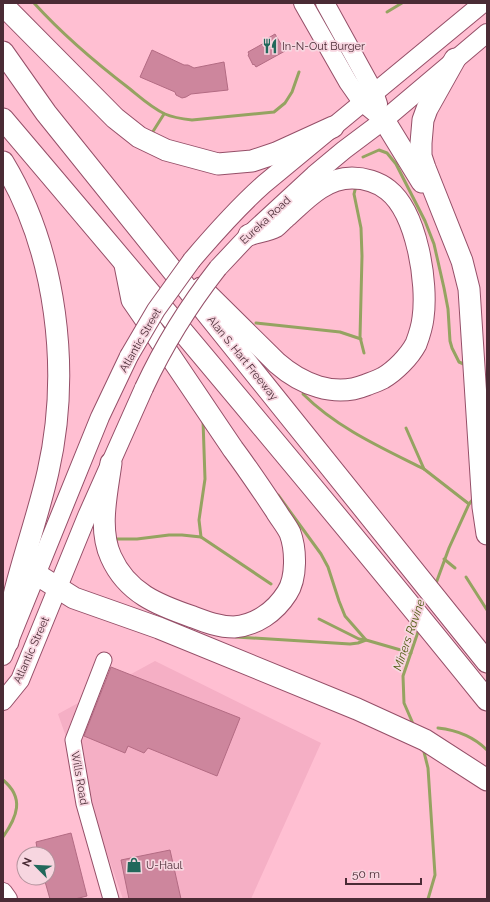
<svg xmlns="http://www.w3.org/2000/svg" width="490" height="902" font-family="Raleway,sans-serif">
  <rect width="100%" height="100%" fill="#ffbfd2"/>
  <polygon fill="#f5afc5" points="155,661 321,743 251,899 123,899 58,714"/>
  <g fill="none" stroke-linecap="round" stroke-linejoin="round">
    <g stroke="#95a361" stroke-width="3">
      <path d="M34 3C63 35 96 63 130 89 141 98 152 108 165 114 174 118 183 119 192 120L274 112 285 103 292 92 299 72"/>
      <polyline points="387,12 402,3"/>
      <polyline points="152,133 164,114"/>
      <polyline points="363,157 379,150 387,153 396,164 425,221 434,244 444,288 448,309 450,341 452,348 459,362 466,365"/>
      <polyline points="356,186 354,194 361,228 362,256 360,337 364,353"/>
      <polyline points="256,323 340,332 361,339"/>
      <path d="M303 394C337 428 382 448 424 469"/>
      <polyline points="203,420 205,479 199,520 201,537 271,584"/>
      <polyline points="406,428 424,469 469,504"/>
      <polyline points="113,539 137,539 169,535 182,535 201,537"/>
      <polyline points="444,559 455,568"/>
      <polyline points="466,577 487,610"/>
      <polyline points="435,586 449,548 469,504 474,498"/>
      <polyline points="319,619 359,639 366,640 411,653"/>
      <polyline points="236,637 350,644 358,643 366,640 345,616 339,601 328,567 321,554 278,495"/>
      <polyline points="414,726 404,703 403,676 419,629"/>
      <path d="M438 728C456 730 474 737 487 750"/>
      <polyline points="423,748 428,768 435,875 428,899"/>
      <path d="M3 780C25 798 17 817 3 837"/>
    </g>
  </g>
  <g fill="#cd869d" stroke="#b36b83">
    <polygon points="275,34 285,51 256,67 254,64 253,65 248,55 249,54 248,52 266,42 265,40"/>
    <polygon points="152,50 184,65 188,65 194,68 224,62 228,90 191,94 186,97 182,98 176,95 175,92 140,77"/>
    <polygon points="111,667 240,718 217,776 148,748 144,753 128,746 125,753 84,736"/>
    <polygon points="71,833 87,896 75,899 50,899 44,878 48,878 48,854 38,854 36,842"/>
    <polygon points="170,850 181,899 129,899 121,860"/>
  </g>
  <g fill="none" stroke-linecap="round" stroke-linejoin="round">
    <defs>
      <polyline id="minor" points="104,660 73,740 84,804 111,899"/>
      <g id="major">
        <polyline points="303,3 348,82 362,102 384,120"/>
        <polyline points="325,3 374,92 378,104"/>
        <path d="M192 260C215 233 238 207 264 184L483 3"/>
        <polyline points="218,268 249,235 314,175 344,150 384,120 487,33"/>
        <polyline points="3,656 100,417 129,356"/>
        <polyline points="3,701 20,680 87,516 144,388"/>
        <polyline points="3,892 8,899"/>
      </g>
      <g id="highway">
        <polyline points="3,5 115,118 139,137 166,150 218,164 252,161 276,153 333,127"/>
        <polyline points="3,52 46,113 487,662"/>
        <polyline points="455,59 427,109 423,120 421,143 421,156 425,168 462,261 469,289 483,507 487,534"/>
        <path d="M3 119C166 311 329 504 487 700"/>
        <polyline points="384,120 422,182"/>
        <path d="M3 162C57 251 71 371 48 472 39 512 25 551 15 591 11 607 10 625 8 642"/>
        <path d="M201 288 277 363C301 384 334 398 366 385 371 383 377 381 383 378 395 371 409 357 416 344 419 336 422 327 423 318 428 283 417 213 388 190 378 182 364 178 352 178 324 178 305 200 286 217 282 220 279 224 275 227 268 231 256 232 249 235"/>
        <path d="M111 463C107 493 98 529 111 557 127 593 158 605 193 617 206 622 219 627 234 627 256 625 275 612 287 593 297 578 296 549 290 533 286 525 280 518 276 511 262 490 248 469 233 449 199 399 166 349 132 300L125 265"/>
        <polyline points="36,574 74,598 159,628 357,709 425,740 487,780"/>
      </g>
    </defs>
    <use href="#minor" stroke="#954f68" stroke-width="17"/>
    <use href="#major" stroke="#954f68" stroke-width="20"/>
    <use href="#highway" stroke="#954f68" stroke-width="23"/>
    <use href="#minor" stroke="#fff" stroke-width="15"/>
    <use href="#major" stroke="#fff" stroke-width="18"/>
    <use href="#highway" stroke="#fff" stroke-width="21"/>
    <defs>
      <g id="major-bridge">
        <polyline points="129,356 156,310 192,260"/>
        <path d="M144 388C164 345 189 305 218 268"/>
      </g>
    </defs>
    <use href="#major-bridge" stroke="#954f68" stroke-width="20" stroke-linecap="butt"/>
    <use href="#major-bridge" stroke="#fff" stroke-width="18"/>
  </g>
  <defs>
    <symbol id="restaurant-bare" viewBox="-9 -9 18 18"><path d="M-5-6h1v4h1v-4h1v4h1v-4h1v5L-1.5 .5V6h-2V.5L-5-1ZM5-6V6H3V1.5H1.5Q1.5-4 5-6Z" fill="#22685b" stroke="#f7d6e0" stroke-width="2.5" paint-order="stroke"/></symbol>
    <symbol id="shop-bare" viewBox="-9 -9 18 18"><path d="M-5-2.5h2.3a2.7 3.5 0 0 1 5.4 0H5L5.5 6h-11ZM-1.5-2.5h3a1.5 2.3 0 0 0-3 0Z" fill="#22685b" stroke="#f7d6e0" stroke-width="2.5" paint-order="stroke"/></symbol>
  </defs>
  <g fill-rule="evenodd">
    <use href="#restaurant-bare" x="259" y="35" width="22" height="22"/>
    <use href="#shop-bare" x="123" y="854" width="22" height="22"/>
  </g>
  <g text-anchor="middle" stroke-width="3.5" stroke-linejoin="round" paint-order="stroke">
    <g font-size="11" fill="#4a2b35" stroke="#f7d6e0" text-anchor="start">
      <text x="282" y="50">In-N-Out Burger</text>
      <text x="146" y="869">U-Haul</text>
    </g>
    <g font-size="11" fill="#4a2b35" stroke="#f7d6e0">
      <text transform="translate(265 220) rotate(-43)" y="4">Eureka Road</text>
      <text transform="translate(140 340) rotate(-60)" y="4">Atlantic Street</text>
      <text transform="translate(243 358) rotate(51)" y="4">Alan S. Hart Freeway</text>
      <text transform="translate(31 650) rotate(-66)" y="4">Atlantic Street</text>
      <text transform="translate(80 778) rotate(80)" y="4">Wills Road</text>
    </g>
    <g font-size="12" font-style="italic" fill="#525e14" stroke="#f7d6e0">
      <text transform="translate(409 635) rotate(-71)" y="4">Miners Ravine</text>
    </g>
  </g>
  <rect width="490" height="902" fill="none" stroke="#4a2b35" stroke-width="8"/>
  <g transform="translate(36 866) rotate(294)"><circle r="19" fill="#f7d6e0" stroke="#b2929c"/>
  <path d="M0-3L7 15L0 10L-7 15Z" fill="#22685b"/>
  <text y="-6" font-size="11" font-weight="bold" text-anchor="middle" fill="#4a2b35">N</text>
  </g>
  <path d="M346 878v6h75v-6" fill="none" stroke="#4a2b35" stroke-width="2"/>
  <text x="352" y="878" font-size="12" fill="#4a2b35" stroke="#f7d6e0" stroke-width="3" paint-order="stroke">50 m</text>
</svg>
